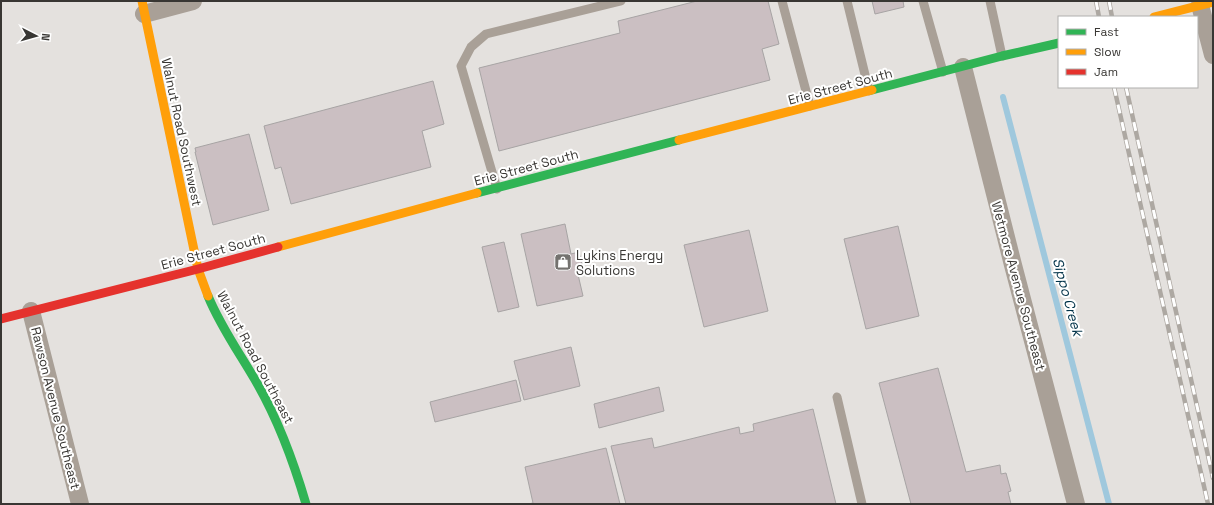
<svg xmlns="http://www.w3.org/2000/svg" width="1214" height="505" font-family="'Space Grotesk',sans-serif">
  <rect width="100%" height="100%" fill="#e4e1de"/>
  <g fill="none" stroke-linecap="round" stroke-linejoin="round">
    <polyline stroke="#9fc8dd" stroke-width="6" points="1003,97 1109,504"/>
  </g>
  <g fill="#cbbfc2" stroke="#a7a4a4">
    <polygon points="697,1 768,1 779,44 762,49 770,80 499,151 479,68 620,33 618,21"/>
    <polygon points="872,1 903,1 904,7 875,14"/>
    <polygon points="433,81 444,124 422,131 431,167 291,204 281,167 275,169 264,126"/>
    <polygon points="249,134 269,210 213,225 195,152 196,152 195,148"/>
    <polygon points="565,224 571,254 579,252 582,265 576,266 583,296 537,306 521,234"/>
    <polygon points="898,226 919,316 866,329 844,239"/>
    <polygon points="749,230 768,311 704,327 684,245"/>
    <polygon points="504,242 519,307 498,312 482,247"/>
    <polygon points="571,347 580,386 524,400 514,361"/>
    <polygon points="938,368 966,472 1000,465 1001,474 1006,473 1011,491 1008,492 1011,504 911,504 879,383"/>
    <polygon points="516,380 521,401 435,422 430,402"/>
    <polygon points="659,387 664,411 599,428 594,404"/>
    <polygon points="813,409 836,504 626,504 611,446 652,438 654,448 739,427 740,434 754,431 753,424"/>
    <polygon points="606,448 620,504 528,504 533,503 525,467"/>
  </g>
  <g fill="none" stroke-linecap="round" stroke-linejoin="round">
    <g stroke="#a9a097" stroke-width="9">
      <polyline points="782,1 810,106"/>
      <polyline points="847,1 869,91"/>
      <polyline points="923,1 943,72"/>
      <polyline points="990,1 1002,56"/>
      <polyline points="497,189 461,66 471,47 486,34 621,1"/>
      <polyline points="837,397 862,504"/>
    </g>
    <g stroke="#a9a097" stroke-width="18">
      <polyline points="1200,5 1213,55"/>
      <polyline points="144,14 193,1"/>
      <polyline points="963,67 1013,265 1076,504"/>
      <polyline points="31,311 80,504"/>
    </g>
    <g stroke="#30b455" stroke-width="9">
      <polyline points="872,90 1002,56 1059,43"/>
      <polyline points="477,193 679,140"/>
      <path d="M208 296C221 328 241 355 258 385 279 422 294 463 306 504"/>
    </g>
    <g stroke="#ff9f0a" stroke-width="9">
      <polyline points="142,1 198,269 208,296"/>
      <polyline points="1154,17 1213,2"/>
      <polyline points="679,140 872,90"/>
      <polyline points="278,247 477,193"/>
    </g>
    <polyline stroke="#e5322d" stroke-width="9" points="1,319 198,269 278,247"/>
    <defs>
      <g id="rail">
        <polyline points="1096,1 1099,17"/>
        <polyline points="1109,1 1112,17"/>
        <polyline points="1114,87 1208,504"/>
        <polyline points="1126,87 1213,478"/>
      </g>
    </defs>
    <use href="#rail" stroke="#ada8a2" stroke-width="4.5"/>
    <use href="#rail" stroke="#fff" stroke-width="3" stroke-dasharray="9" stroke-linecap="butt"/>
  </g>
  <defs>
    <symbol id="shop-square" viewBox="-11 -11 22 22"><rect x="-9" y="-9" width="18" height="18" rx="4" fill="#74726f" stroke="#fff"/><path d="M-5-2.5h2.3a2.7 3.5 0 0 1 5.4 0H5L5.5 6h-11ZM-1.5-2.5h3a1.5 2.3 0 0 0-3 0Z" fill="#fff"/></symbol>
  </defs>
  <g fill-rule="evenodd">
    <use href="#shop-square" x="553" y="252" width="20" height="20"/>
  </g>
  <g text-anchor="middle" stroke-width="4" stroke-linejoin="round" paint-order="stroke">
    <g font-size="13" fill="#383633" stroke="#fff">
      <text transform="translate(840 86) rotate(-15)" y="5">Erie Street South</text>
      <text transform="translate(182 132) rotate(78)" y="5">Walnut Road Southwest</text>
      <text transform="translate(526 167) rotate(-15)" y="5">Erie Street South</text>
      <text transform="translate(213 251) rotate(-15)" y="5">Erie Street South</text>
      <text transform="translate(1019 286) rotate(75)" y="5">Wetmore Avenue Southeast</text>
      <text transform="translate(256 357) rotate(62)" y="5">Walnut Road Southeast</text>
      <text transform="translate(56 408) rotate(76)" y="5">Rawson Avenue Southeast</text>
    </g>
    <g font-size="13" fill="#383633" stroke="#fff" text-anchor="start">
      <text x="576" y="260">Lykins Energy<tspan x="576" dy="15">Solutions</tspan></text>
    </g>
    <g font-size="14" font-style="italic" fill="#003248" stroke="#fff">
      <text transform="translate(1068 297) rotate(75)" y="5">Sippo Creek</text>
    </g>
  </g>
  <rect width="1214" height="505" fill="none" stroke="#383633" stroke-width="4"/>
  <rect x="1058" y="16" width="140" height="72" fill="#ffffff" stroke="#afafad"/>
  <rect x="1066" y="29" width="20" height="6" fill="#30b455" stroke="#afafad"/>
  <text x="1094" y="36" font-size="12" fill="#383633">Fast</text>
  <rect x="1066" y="49" width="20" height="6" fill="#ff9f0a" stroke="#afafad"/>
  <text x="1094" y="56" font-size="12" fill="#383633">Slow</text>
  <rect x="1066" y="69" width="20" height="6" fill="#e5322d" stroke="#afafad"/>
  <text x="1094" y="76" font-size="12" fill="#383633">Jam</text>
  <g transform="translate(36 36) rotate(96)" stroke="#ffffff" stroke-width="3" paint-order="stroke">
  <path d="M0-3L7 15L0 10L-7 15Z" fill="#383633"/>
  <text y="-6" font-size="11" font-weight="bold" text-anchor="middle" fill="#383633">N</text>
  </g>
</svg>
